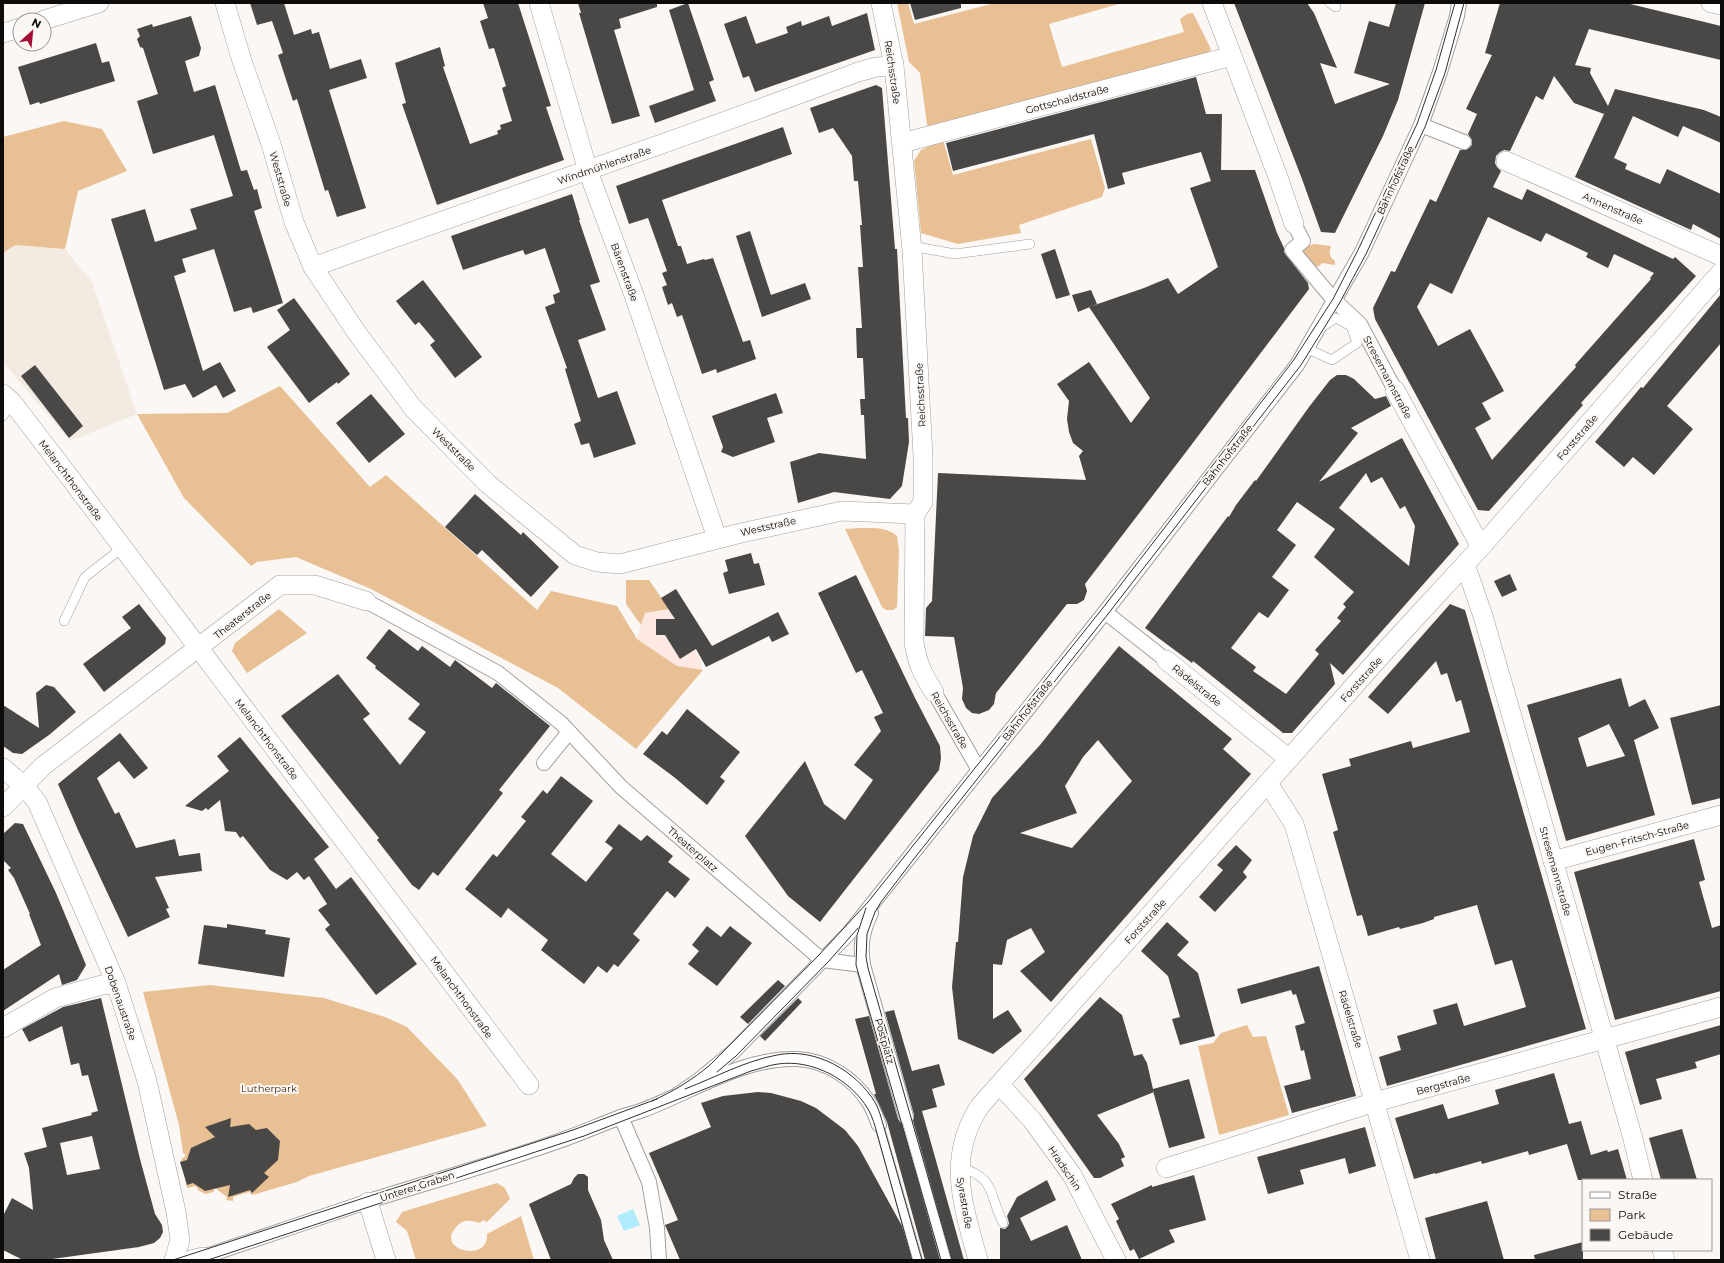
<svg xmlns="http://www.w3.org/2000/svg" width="1724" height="1263" font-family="Montserrat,sans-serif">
  <rect width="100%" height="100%" fill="#faf7f4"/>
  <polygon fill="#f3ebe2" points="15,245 65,249 92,282 137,414 70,441 3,362 3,253"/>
  <polygon fill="#fde8e3" points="669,609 699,657 703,670 677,666 637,639 645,613"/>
  <g fill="#e9c093">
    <polygon points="897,3 908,3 914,24 995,3 1122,3 1049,24 1062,67 1184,32 1180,19 1187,14 1193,13 1211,49 1207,55 928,131 920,73 909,62"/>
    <polygon points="64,121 102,129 127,171 78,191 65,249 15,245 3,253 3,137"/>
    <polygon points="1091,139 1105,188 1102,197 1019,225 1021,233 958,244 921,233 914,161 921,150 943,140 953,175"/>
    <path d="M1314 244 1331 246C1329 253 1329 257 1335 261V265L1322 263 1319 266 1311 268 1299 249Z"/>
    <polygon points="280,386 370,487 386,475 537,610 551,591 617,606 637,639 677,666 703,670 636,749 558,688 371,589 296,557 257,562 251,566 184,498 137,414 227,413"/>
    <path d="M861 528C874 528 887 527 897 536L899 551 897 607 893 610H886L882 607 845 529Z"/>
    <polygon points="626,580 649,580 669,609 645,613 641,625 626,604"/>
    <polygon points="279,609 307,633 247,673 232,651 235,643"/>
    <polygon points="209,985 324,998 385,1017 407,1027 458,1080 487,1126 309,1176 297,1182 252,1195 249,1192 233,1197 233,1201 226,1200 227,1197 215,1188 213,1192 205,1194 198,1190 196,1186 187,1188 181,1160 186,1155 183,1153 179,1125 143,992"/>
    <polygon points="1247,1025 1253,1037 1266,1036 1289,1115 1219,1135 1198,1046 1213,1043 1221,1033"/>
    <path d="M497 1183 505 1188 510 1199 487 1222 483 1220 480 1223C471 1220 463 1219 457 1226 433 1251 490 1263 487 1234L521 1216 534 1260H416L407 1231 396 1222 402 1212Z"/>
  </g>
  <polygon fill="#afebfb" points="633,1209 640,1225 624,1231 617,1216"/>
  <g fill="#4a4846" fill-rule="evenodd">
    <polygon points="250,3 284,3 294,35 311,29 312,34 319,32 330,69 361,59 367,78 329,90 366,208 337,217 328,190 325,191 297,99 293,101 278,55 283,53 272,21 257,25"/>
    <polygon points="483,3 518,3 551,106 546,107 564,160 437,205 402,104 406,103 395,63 440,47 445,66 443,67 470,144 498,134 497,131 501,129 500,125 512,121 502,88 506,86 494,48 489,49 480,21 488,18"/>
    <polygon points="578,3 657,3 657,7 619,19 621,28 614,30 640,116 612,124 579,13 581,13"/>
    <polygon points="688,3 714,80 709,82 716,101 655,123 649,106 694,90 669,10"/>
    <polygon points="910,3 961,3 961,8 915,20"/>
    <polygon points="1234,3 1307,3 1314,13 1337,68 1320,63 1335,104 1390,84 1354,73 1369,21 1389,27 1396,3 1425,3 1398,100 1383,136 1335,233 1321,232 1302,179"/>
    <path d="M1500 3H1626L1721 26V60L1589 29 1575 65 1591 68 1590 73 1608 106 1615 89 1704 110 1721 117V143L1683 126 1678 137 1633 116 1614 158 1627 164 1625 169 1660 184 1667 169 1721 194V239L1693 224 1691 230 1575 177 1604 114 1574 103 1554 76 1543 100 1536 96 1510 151 1504 150 1500 152 1496 156 1495 163 1497 167 1501 171 1493 187 1522 200 1527 189 1673 259 1675 257 1696 276 1581 403 1583 405 1489 511 1478 510 1375 319 1373 308 1391 271 1395 272 1430 199 1436 202 1460 150H1466L1472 145V140L1468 134 1477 114 1466 109 1492 55 1485 53ZM1488 217 1541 242 1546 233 1588 253 1586 257 1608 268 1614 254 1654 273 1650 278 1651 279 1575 365 1576 367 1492 460 1475 428 1491 419 1482 403 1504 391 1470 329 1438 346 1417 307 1430 283 1452 294Z"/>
    <polygon points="867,13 875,50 755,92 749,76 743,78 724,24 746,16 756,44 788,33 786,27 801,21 802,26 829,16 832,26"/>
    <polygon points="191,16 201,48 199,56 185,61 194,92 215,85 241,171 247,170 254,190 257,189 262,208 254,211 283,303 253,313 251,307 234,312 214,249 182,259 186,272 174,276 203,371 220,362 236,391 223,398 216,385 193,398 185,384 164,390 111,219 145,209 155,242 197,229 190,209 233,196 214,135 153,154 137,101 158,94 143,48 140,47 137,39 140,36 137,29 152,24 153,27"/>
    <polygon points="96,43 102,63 109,61 115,81 40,104 39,102 30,105 18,67"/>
    <polygon points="1196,77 1206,114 1222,114 1221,170 1255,170 1277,233 1284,248 1284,252 1308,283 1309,289 1186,452 1085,584 1087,591 1084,600 1077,604 1067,604 996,693 994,704 989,710 979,714 972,713 966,708 962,699 963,688 954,637 925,636 926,608 932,601 938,473 1086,480 1079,456 1083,451 1073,443 1069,432 1067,419 1069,401 1057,384 1089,362 1131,423 1150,398 1089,307 1144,288 1168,278 1178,294 1218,267 1190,188 1211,181 1201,152 1122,173 1125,184 1108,189 1094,134 953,171 946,143"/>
    <polygon points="876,85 882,88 895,249 897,249 906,418 908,418 909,442 902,486 890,499 834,492 798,503 790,462 819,453 866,459 864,415 861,415 860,399 865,399 863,358 857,358 856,328 862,328 858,267 863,267 860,225 862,225 858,181 854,181 852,156 833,128 819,133 810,108"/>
    <polygon points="783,127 792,154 662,200 678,246 681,246 687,264 704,259 705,260 713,258 743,342 750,340 756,359 717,373 716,369 702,374 682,315 677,317 672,303 668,305 662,287 667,285 662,273 667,271 648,218 629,224 616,186"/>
    <polygon points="572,194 580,220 579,220 600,282 590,285 606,330 578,340 598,398 617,391 636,444 594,458 589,443 581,445 574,424 581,421 565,369 567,368 545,307 555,303 553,295 560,292 545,248 525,255 523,250 463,270 451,236"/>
    <polygon points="750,231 771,295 805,283 811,299 762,317 736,236"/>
    <polygon points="1055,249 1070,295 1056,299 1041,254"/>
    <polygon points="423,280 482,357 455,378 430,345 435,341 419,322 415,325 396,301"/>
    <polygon points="1091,290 1097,304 1078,312 1072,295"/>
    <polygon points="1721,294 1721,343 1667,406 1693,429 1654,475 1633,457 1624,467 1595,442 1641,387 1643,388"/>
    <polygon points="294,298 350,374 338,384 337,382 309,403 267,347 290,330 277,310"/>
    <polygon points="35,365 83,426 69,438 21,376"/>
    <path d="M1337 375H1346L1354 379 1375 399 1386 396 1391 406 1351 428 1358 433 1319 482 1402 438 1459 544 1343 675 1330 663 1335 684 1292 733H1283L1193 661 1192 663 1145 628 1228 516 1229 517 1236 505 1255 480 1256 481 1309 407 1330 380ZM1366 473 1371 483 1382 477 1400 509 1405 506 1415 526 1409 566 1339 508ZM1297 502 1335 529 1314 557 1354 592 1343 604 1346 607 1337 618 1341 621 1315 650 1319 654 1286 694 1253 671 1256 667 1231 648 1259 612 1268 618 1289 590 1272 577 1296 545 1277 530Z"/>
    <polygon points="776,393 783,413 767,418 775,442 733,457 721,452 723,447 712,416"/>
    <polygon points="371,394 405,434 369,463 336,423"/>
    <polygon points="475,494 521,535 523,532 559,567 531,597 482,550 477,555 445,527"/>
    <polygon points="751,553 754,564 759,563 765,585 729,594 723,573 728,571 725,560"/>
    <polygon points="1510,574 1517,590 1502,597 1494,581"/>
    <polygon points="856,575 915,698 940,746 941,758 939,770 820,922 788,896 745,836 805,761 824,804 845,820 873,780 854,765 881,731 874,717 883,713 862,670 856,673 818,593"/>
    <polygon points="676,589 712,646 778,612 789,634 772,642 769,636 706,667 696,649 680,659 665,635 656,635 656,619 675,619 661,598"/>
    <polygon points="139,604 166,638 165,644 104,692 83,664 131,628 122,617"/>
    <polygon points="1450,604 1465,610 1586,1029 1387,1086 1379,1057 1401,1050 1397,1036 1437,1024 1433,1010 1457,1003 1464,1026 1526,1007 1512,960 1495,965 1477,905 1434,917 1434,919 1423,923 1400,929 1399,927 1368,936 1362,915 1357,916 1333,832 1338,830 1322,774 1351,766 1349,759 1411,741 1413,748 1470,732 1461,700 1456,702 1447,673 1441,675 1436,661 1388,714 1368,697"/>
    <polygon points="389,629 418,651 422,646 450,667 455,660 492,688 496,683 550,726 499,790 503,793 438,876 433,872 419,890 412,885 377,840 379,838 281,716 338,674 370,714 363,719 400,765 426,732 408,719 420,704 375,668 376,666 366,658"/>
    <path d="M1119 646 1232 739 1223 749 1251 774 1051 1002 1020 971 1045 952 1031 928 1007 940 1002 965 993 964V1019L1008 1010 1022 1031 993 1054 958 1039 952 987 956 942H958L963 877 973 836 992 798 1040 745ZM1098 740 1132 781 1072 848 1020 833 1077 813 1065 786 1083 757Z"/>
    <path d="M1621 678 1629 707 1645 699 1659 728 1634 740 1655 815 1566 841 1527 705ZM1609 724 1625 756 1587 767 1578 738Z"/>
    <polygon points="46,685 54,687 76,712 49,735 22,754 13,753 3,746 3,705 39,728 36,693"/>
    <polygon points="1721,705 1721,798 1692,805 1670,718"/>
    <polygon points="687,709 740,752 720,777 725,781 707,805 674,777 643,754 662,731 667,735"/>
    <polygon points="120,733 148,768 134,779 119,761 97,778 115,814 119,812 136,848 175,839 179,856 200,853 202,871 155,877 169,908 166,909 170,917 128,937 78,830 58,784"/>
    <polygon points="240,737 329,847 314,859 336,889 351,877 417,964 376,995 325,929 330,925 318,910 327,904 309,876 304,880 297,872 287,880 270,870 243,836 240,838 236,832 225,831 220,800 208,810 206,808 202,811 185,806 229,771 217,756"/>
    <polygon points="561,776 593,801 551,854 586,882 613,848 605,842 619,824 641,841 647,835 673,856 668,862 690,879 675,898 667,891 633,934 640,940 618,967 614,964 607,973 598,966 584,984 541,950 548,940 508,908 501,918 465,889 493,854 497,857 526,821 521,817 543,790 547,794"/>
    <polygon points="15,823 23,824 56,893 86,965 77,980 62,985 59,974 3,1011 3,970 41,945 29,914 30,914 14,878 8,870 11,868 3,860 3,834"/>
    <polygon points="1694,839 1705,880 1699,882 1712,928 1721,925 1721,991 1615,1020 1574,872"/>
    <polygon points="1236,845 1252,860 1243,872 1247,877 1215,912 1199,897 1223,870 1217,865"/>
    <polygon points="1167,922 1189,942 1177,955 1198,973 1215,1036 1180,1045 1172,1019 1180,1017 1168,976 1141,951"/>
    <polygon points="227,924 266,930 265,934 290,938 284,977 198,964 204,925 227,928"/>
    <polygon points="707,926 721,937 730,926 752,943 717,986 688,964 699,951 692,945"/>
    <polygon points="1319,966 1356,1096 1292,1113 1284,1086 1311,1079 1304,1050 1301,1051 1295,1026 1305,1023 1296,994 1293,995 1291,990 1241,1004 1237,989"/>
    <polygon points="778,980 785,986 748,1024 740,1017"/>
    <polygon points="1100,997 1122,1015 1134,1056 1142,1054 1147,1063 1153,1089 1189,1079 1205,1138 1169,1148 1153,1091 1154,1092 1097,1115 1119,1144 1125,1157 1121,1159 1124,1166 1100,1178 1094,1178 1024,1079"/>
    <path d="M101 998 140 1159 155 1214 162 1225 163 1232 160 1238 154 1243 139 1247 45 1260H23L3 1250V1216L12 1198 33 1210 29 1168 24 1153 47 1147 42 1128 92 1115 91 1113 98 1111 88 1075 82 1076 79 1063 71 1065 62 1026 29 1042 22 1029 63 1007ZM92 1136 100 1169 67 1175 60 1143Z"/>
    <polygon points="798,998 802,1002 765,1041 760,1036"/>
    <polygon points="894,1010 912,1071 939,1064 945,1085 932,1089 937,1107 922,1111 964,1260 952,1260 913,1121 914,1115 885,1012"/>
    <polygon points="869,1016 898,1119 902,1124 940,1260 925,1260 887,1122 874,1094 876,1094 855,1019"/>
    <polygon points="1721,1025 1721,1054 1695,1062 1697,1068 1656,1079 1662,1099 1640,1105 1625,1052"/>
    <polygon points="1554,1073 1569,1124 1581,1121 1591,1155 1607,1150 1608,1152 1618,1149 1627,1180 1578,1180 1567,1144 1529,1155 1528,1151 1482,1164 1481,1161 1435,1174 1435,1173 1414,1179 1395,1118 1443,1104 1448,1119 1499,1104 1495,1090"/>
    <polygon points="758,1092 771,1093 801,1101 816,1108 845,1130 858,1146 902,1226 912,1260 680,1260 665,1225 678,1220 649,1153 711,1127 701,1103 723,1096"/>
    <polygon points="231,1118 230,1127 249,1124 256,1130 267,1128 280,1141 278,1160 264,1173 269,1177 252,1193 250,1190 228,1197 230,1185 205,1191 193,1183 187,1185 180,1162 187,1160 191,1148 215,1137 205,1127"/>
    <polygon points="1365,1127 1376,1166 1349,1174 1345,1158 1300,1170 1304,1184 1268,1194 1257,1157"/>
    <polygon points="1682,1129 1697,1180 1661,1180 1649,1138"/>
    <polygon points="578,1174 584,1174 588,1177 588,1190 601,1220 604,1240 613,1260 551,1260 529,1204 571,1184 574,1178"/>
    <polygon points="1194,1175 1206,1220 1169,1230 1175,1242 1139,1259 1134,1249 1130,1251 1116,1221 1119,1219 1111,1204 1152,1185 1152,1187"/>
    <polygon points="1047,1180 1056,1200 1020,1218 1031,1241 1067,1225 1082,1260 1000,1260 1000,1228 1005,1229 1008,1226 1009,1223 1007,1216 1017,1197"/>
    <polygon points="1487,1201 1504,1260 1436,1260 1425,1218"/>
    <polygon points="1583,1242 1583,1260 1535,1260 1534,1255"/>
  </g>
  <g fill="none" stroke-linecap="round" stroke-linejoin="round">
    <defs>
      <g id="service">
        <polyline points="1330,3 1336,7"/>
        <polyline points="911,246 955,254 1030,244"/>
        <polyline points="1308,349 1332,360 1357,343 1351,326 1336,318 1320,328"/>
        <polyline points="3,416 12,402"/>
        <polyline points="64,621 85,577 122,548"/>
        <polyline points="906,1117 946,1260"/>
        <polyline points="879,1125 918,1260"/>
        <path d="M960 1167C997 1179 988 1193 1003 1223"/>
      </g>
      <g id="pedestrian">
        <polyline points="1421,125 1464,142"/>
        <polyline points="1294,224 1303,241 1292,250 1333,299 1360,324 1395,390"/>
        <polyline points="366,601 498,673 561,723 621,787 822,960"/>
        <polyline points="1105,612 1166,660"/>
        <polyline points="934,692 979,770"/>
        <polyline points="544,763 569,732"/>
        <path d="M871 913C862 931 860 946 863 965L906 1117"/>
        <polyline points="822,960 863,965"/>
        <polyline points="677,1095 699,1080 733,1052 849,933 1105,612 1297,365 1362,252 1421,125 1440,72 1457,16 1459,3"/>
        <polyline points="621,1117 649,1182 657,1228 659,1260"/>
        <path d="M203 1257C260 1238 318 1218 375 1199 436 1180 497 1163 556 1142 577 1135 597 1126 618 1118 626 1115 635 1113 643 1110 691 1092 744 1057 797 1059 825 1060 853 1078 868 1101 873 1108 876 1117 879 1125"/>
      </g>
      <g id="minor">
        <polyline points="225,3 241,58 271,144 294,222 313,267 357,333 413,408 488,484 575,555 597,562 620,564 741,533 842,511 915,514"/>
        <polyline points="539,3 588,171 634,295 717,538"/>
        <path d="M881 3 894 66 912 250 923 456V502L915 514 914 642C917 663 923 675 934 692"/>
        <polyline points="1212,3 1278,177 1294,224"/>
        <polyline points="1711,3 1721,5"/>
        <polyline points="44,20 99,3"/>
        <polyline points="3,33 20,28"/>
        <polyline points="902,143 1232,56"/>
        <polyline points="1506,161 1721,256"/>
        <path d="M313 267C495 201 678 141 858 72L876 67 894 66"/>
        <polyline points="1395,390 1481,547"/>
        <polyline points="3,394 12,402 58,462 529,1085"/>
        <polyline points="1465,564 1483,616 1632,1135 1643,1180"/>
        <polyline points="1166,660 1289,759"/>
        <polyline points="3,768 24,786 37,802 116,983 147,1081 176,1212 180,1240 174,1260"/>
        <polyline points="1268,783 1294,824 1420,1260"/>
        <polyline points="3,807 43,766 280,585 315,585 366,601"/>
        <polyline points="1553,861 1721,815"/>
        <polyline points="3,1028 55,998 102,985 116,983"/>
        <polyline points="1000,1085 1032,1120 1072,1175 1116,1260"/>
        <polyline points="1166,1168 1375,1102 1721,1007"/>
        <polyline points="368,1202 386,1260"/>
        <polyline points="1662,1250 1665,1260"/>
        <polyline points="191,1260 203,1257"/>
        <path d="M978 1260C963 1205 946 1158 980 1106L1386 650 1481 547 1721 272"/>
      </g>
    </defs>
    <use href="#service" stroke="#a29f9c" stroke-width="10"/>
    <use href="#pedestrian" stroke="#a29f9c" stroke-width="16"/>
    <use href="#minor" stroke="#a29f9c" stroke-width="20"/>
    <use href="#service" stroke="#fff" stroke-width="9"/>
    <use href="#pedestrian" stroke="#fff" stroke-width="14"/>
    <use href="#minor" stroke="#fff" stroke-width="19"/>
    <g stroke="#31302e" stroke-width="1">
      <polyline points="866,908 857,935 856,965 941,1260"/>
      <polyline points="717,1072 736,1056 829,961 858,928"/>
      <path d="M685 1089C716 1077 745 1061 777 1055 815 1047 857 1071 876 1104 879 1110 881 1117 883 1124L922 1260"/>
      <path d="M652 1101C674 1091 692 1080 710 1065L818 956 868 902 1102 609 1293 361 1333 299 1358 250 1417 124 1436 70 1455 3"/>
      <polyline points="173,1260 573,1130 657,1099"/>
      <path d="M208 1260 584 1136 751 1071C760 1069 769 1065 778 1064 812 1059 850 1079 868 1109 871 1114 873 1120 875 1126L912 1260"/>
      <polyline points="952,1260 868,968 866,957 867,934 875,912 881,902 913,860 1108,614 1301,365 1339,304 1366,254 1425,127 1445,73 1464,3"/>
    </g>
  </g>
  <g text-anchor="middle" stroke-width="4" stroke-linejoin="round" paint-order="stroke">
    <g font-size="10" fill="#0d0c0b" stroke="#faf7f4">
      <text transform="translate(893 72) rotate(82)" y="4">Reichsstraße</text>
      <text transform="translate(1067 99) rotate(-15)" y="4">Gottschaldstraße</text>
      <text transform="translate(604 165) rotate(-19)" y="4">Windmühlenstraße</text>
      <text transform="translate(281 179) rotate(74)" y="4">Weststraße</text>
      <text transform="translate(1395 180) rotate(-65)" y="4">Bahnhofstraße</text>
      <text transform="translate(1613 208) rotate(24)" y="4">Annenstraße</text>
      <text transform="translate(625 272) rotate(70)" y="4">Bärenstraße</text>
      <text transform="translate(1388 377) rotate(62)" y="4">Stresemannstraße</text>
      <text transform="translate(920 395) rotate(-93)" y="4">Reichsstraße</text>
      <text transform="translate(1577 437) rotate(-49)" y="4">Forststraße</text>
      <text transform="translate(454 449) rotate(45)" y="4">Weststraße</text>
      <text transform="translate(1227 455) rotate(-52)" y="4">Bahnhofstraße</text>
      <text transform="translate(71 480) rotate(53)" y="4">Melanchthonstraße</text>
      <text transform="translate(768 526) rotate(-13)" y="4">Weststraße</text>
      <text transform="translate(242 615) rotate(-38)" y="4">Theaterstraße</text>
      <text transform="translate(1361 679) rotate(-48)" y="4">Forststraße</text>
      <text transform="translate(1197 685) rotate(39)" y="4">Rädelstraße</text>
      <text transform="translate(1027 710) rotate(-52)" y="4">Bahnhofstraße</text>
      <text transform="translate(950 720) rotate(60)" y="4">Reichsstraße</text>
      <text transform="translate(267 739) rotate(53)" y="4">Melanchthonstraße</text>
      <text transform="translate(1637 838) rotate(-15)" y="4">Eugen-Fritsch-Straße</text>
      <text transform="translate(693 849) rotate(41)" y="4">Theaterplatz</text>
      <text transform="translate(1556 871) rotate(74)" y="4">Stresemannstraße</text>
      <text transform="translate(1145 921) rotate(-48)" y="4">Forststraße</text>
      <text transform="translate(462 997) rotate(54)" y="4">Melanchthonstraße</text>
      <text transform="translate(121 1003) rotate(71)" y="4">Dobenaustraße</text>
      <text transform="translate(1351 1019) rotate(73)" y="4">Rädelstraße</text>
      <text transform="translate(885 1041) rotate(74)" y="4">Postplatz</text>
      <text transform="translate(1443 1084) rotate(-15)" y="4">Bergstraße</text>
      <text transform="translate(1065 1168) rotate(56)" y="4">Hradschin</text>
      <text transform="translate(417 1186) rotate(-18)" y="4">Unterer Graben</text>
      <text transform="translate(965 1203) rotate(80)" y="4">Syrastraße</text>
    </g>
    <g font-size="10" fill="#432c0e" stroke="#faf7f4">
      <text x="269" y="1092">Lutherpark</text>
    </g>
  </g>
  <rect width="1724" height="1263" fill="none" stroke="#0d0c0b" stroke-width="8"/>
  <rect x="1582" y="1179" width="130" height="72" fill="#faf7f4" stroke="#9b9997"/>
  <rect x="1590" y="1192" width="20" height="6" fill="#ffffff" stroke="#9b9997"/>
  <text x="1618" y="1199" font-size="12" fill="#0d0c0b">Straße</text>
  <rect x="1590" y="1209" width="20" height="12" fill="#e9c093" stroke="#9b9997"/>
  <text x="1618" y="1219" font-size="12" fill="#0d0c0b">Park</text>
  <rect x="1590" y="1229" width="20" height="12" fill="#4a4846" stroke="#9b9997"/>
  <text x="1618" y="1239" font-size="12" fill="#0d0c0b">Gebäude</text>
  <g transform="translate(32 32) rotate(27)"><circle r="19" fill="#faf7f4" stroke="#9b9997"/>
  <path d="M0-3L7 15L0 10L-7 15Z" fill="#a60d35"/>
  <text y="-6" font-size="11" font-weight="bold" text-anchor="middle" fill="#0d0c0b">N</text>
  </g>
</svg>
